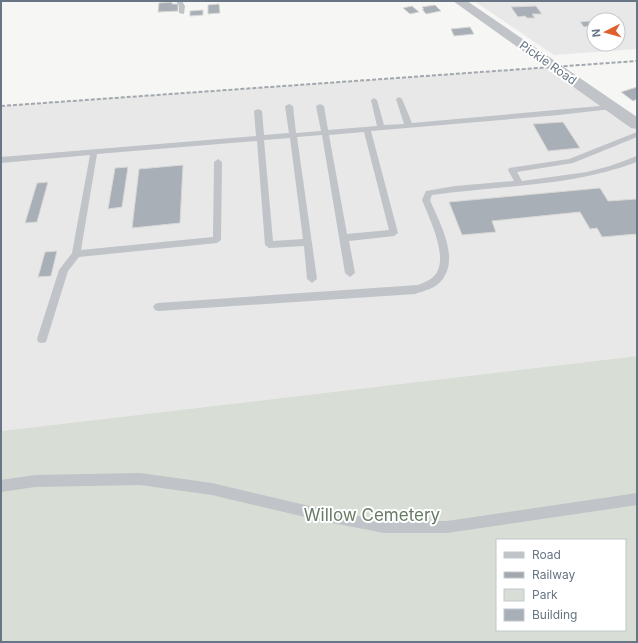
<svg xmlns="http://www.w3.org/2000/svg" width="638" height="643" font-family="Inter,sans-serif">
  <rect width="100%" height="100%" fill="#f6f7f4"/>
  <g fill="#e7e8e7" fill-rule="evenodd">
    <path d="M474 1H637V49L554 55ZM594 20H618V44H594Z"/>
    <polygon points="554,67 637,123 637,356 1,431 1,106"/>
  </g>
  <path fill="#d8ddd5" fill-rule="evenodd" d="M637 356V642H1V431ZM497 540H625V630H497Z"/>
  <g fill="#a9afb6" stroke="#d8d8d6">
    <polygon points="172,2 172,4 178,4 178,11 158,12 159,3"/>
    <polygon points="219,4 220,13 208,14 208,5"/>
    <polygon points="435,5 441,11 426,14 422,9 424,9 422,7"/>
    <polygon points="412,6 419,12 410,14 403,8"/>
    <polygon points="536,6 542,14 532,14 535,18 527,18 525,16 518,17 511,7"/>
    <polygon points="203,10 203,15 190,16 190,11"/>
    <polygon points="589,21 593,26 584,27 580,22"/>
    <polygon points="470,27 474,34 454,36 451,29"/>
    <polygon points="637,87 637,99 633,101 621,92"/>
    <polygon points="563,122 580,148 548,151 533,124"/>
    <polygon points="183,165 180,223 132,228 139,169"/>
    <polygon points="128,167 122,207 108,209 115,168"/>
    <polygon points="48,182 37,222 25,223 37,183"/>
    <polygon points="600,188 608,201 637,199 637,234 602,237 597,228 590,229 580,212 492,221 496,232 462,235 449,202"/>
    <polygon points="57,251 51,276 38,277 45,252"/>
  </g>
  <g fill="none" stroke-linecap="round" stroke-linejoin="round">
    <g fill="#c0c3c7" fill-rule="evenodd">
      <polygon points="176,1 182,1 185,6 184,14 179,13 179,6"/>
      <path d="M399 97 402 99 412 123 611 105 615 107 611 109 559 115 371 131 398 233 394 236 349 241 355 273 350 277 345 273 322 135 297 137 317 279 312 283 307 279 304 246 269 248 265 245 257 141 97 154 81 250 213 237 214 162 218 159 222 162 221 240 217 243 79 257 68 271 46 342 42 343 38 342 37 339 59 270 72 253 90 155 1 163V157L256 136 254 111 258 109 262 111 264 135 289 133 285 106 289 104 293 106 296 133 321 131 316 106 320 104 324 106 328 130 377 126 371 100 374 98 377 100 384 125 404 124 396 99ZM364 132 389 230 347 234 329 135ZM290 138 303 239 273 241 264 140Z"/>
      <path d="M637 132V137L573 163 517 172 522 181 587 172 610 166 637 156V162C570 187 502 185 432 195L430 200C439 222 460 257 442 280 436 288 424 291 415 294L158 311 155 310 153 307 155 304 158 303 418 285C426 282 435 278 438 270 446 252 429 217 422 200L426 191 455 186 514 181 508 170 509 168 569 159Z"/>
      <polygon points="140,473 212,483 322,509 384,521 447,521 637,493 637,505 447,533 384,533 322,521 212,495 140,485 35,487 1,492 1,480 35,475"/>
    </g>
    <polygon fill="#c0c3c7" fill-rule="evenodd" points="453,1 467,1 637,117 637,129 631,128"/>
    <polyline stroke="#a3a8ae" stroke-width="2" stroke-dasharray="4 2" stroke-linecap="butt" points="1,106 637,61"/>
  </g>
  <g text-anchor="middle" stroke-width="4" stroke-linejoin="round" paint-order="stroke">
    <g font-size="12" fill="#677584" stroke="#fff">
      <text transform="translate(548 63) rotate(35)" y="4">Pickle Road</text>
    </g>
    <g font-size="17" fill="#687b65" stroke="#fff">
      <text x="372" y="521">Willow Cemetery</text>
    </g>
  </g>
  <rect width="638" height="643" fill="none" stroke="#677584" stroke-width="4"/>
  <rect x="496" y="539" width="130" height="92" fill="#ffffff" stroke="#c2c8ce"/>
  <rect x="504" y="552" width="20" height="6" fill="#c0c3c7" stroke="#c2c8ce"/>
  <text x="532" y="559" font-size="12" fill="#677584">Road</text>
  <rect x="504" y="572" width="20" height="6" fill="#a3a8ae" stroke="#c2c8ce"/>
  <text x="532" y="579" font-size="12" fill="#677584">Railway</text>
  <rect x="504" y="589" width="20" height="12" fill="#d8ddd5" stroke="#c2c8ce"/>
  <text x="532" y="599" font-size="12" fill="#677584">Park</text>
  <rect x="504" y="609" width="20" height="12" fill="#a9afb6" stroke="#c2c8ce"/>
  <text x="532" y="619" font-size="12" fill="#677584">Building</text>
  <g transform="translate(606 32) rotate(264)"><circle r="19" fill="#ffffff" stroke="#c2c8ce"/>
  <path d="M0-3L7 15L0 10L-7 15Z" fill="#dd602d"/>
  <text y="-6" font-size="11" font-weight="bold" text-anchor="middle" fill="#677584">N</text>
  </g>
</svg>
